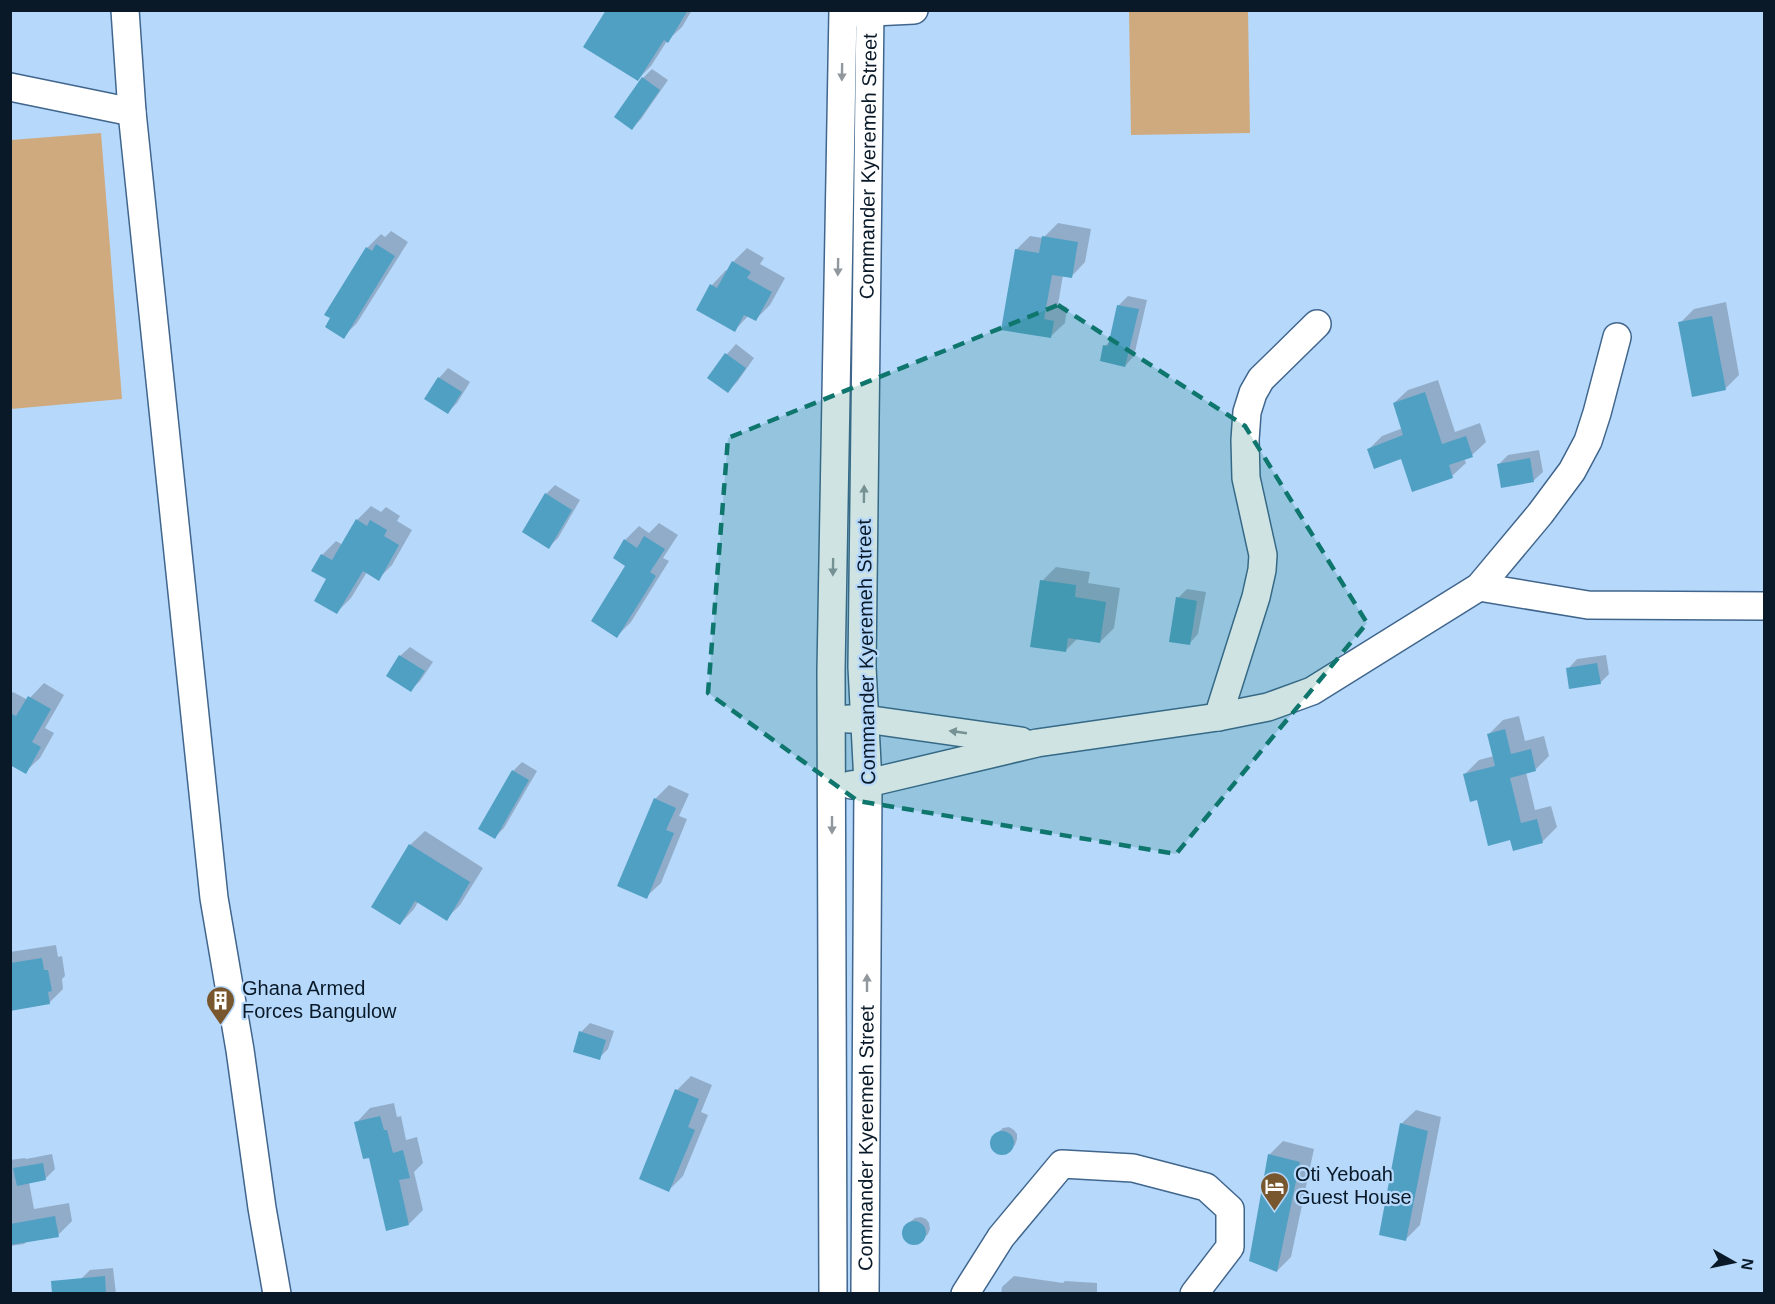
<svg xmlns="http://www.w3.org/2000/svg" width="1775" height="1304" font-family="Arial,sans-serif">
  <rect width="100%" height="100%" fill="#b6d8fb"/>
  <g fill="#cfaa7f">
    <polygon points="1129,11 1248,11 1250,133 1131,135"/>
    <polygon points="101,133 122,399 11,409 11,140"/>
  </g>
  <g fill="#0003">
    <polygon points="608,10 692,10 682,27 667,41 651,66 637,80"/>
    <polygon points="652,69 668,80 641,119 632,128 643,78"/>
    <polygon points="1058,223 1091,229 1085,262 1071,277 1063,275 1058,305 1067,307 1065,323 1050,337 1016,250 1030,236 1043,238"/>
    <polygon points="391,231 408,242 357,323 343,337 367,248 381,234 385,237"/>
    <polygon points="747,248 764,258 760,264 785,278 770,305 756,319 749,315 735,330 698,309 712,285 726,270 728,272 733,262"/>
    <polygon points="1128,296 1147,300 1134,356 1125,366 1105,346 1111,340 1118,306"/>
    <polygon points="1726,302 1739,375 1725,389 1680,323 1694,309"/>
    <polygon points="736,344 754,358 737,382 728,391 709,378 727,354"/>
    <polygon points="448,368 470,382 457,403 448,412 439,378"/>
    <polygon points="1438,380 1455,432 1480,423 1486,442 1472,455 1464,458 1466,463 1452,476 1402,457 1369,449 1382,436 1403,428 1394,403 1408,390"/>
    <polygon points="1539,450 1543,472 1533,481 1499,464 1508,455"/>
    <polygon points="555,485 580,500 558,538 549,547 546,494"/>
    <polygon points="371,506 381,512 386,507 400,516 397,521 412,530 392,565 378,579 367,572 351,598 337,612 322,555 336,541 343,545 357,520"/>
    <polygon points="659,523 678,535 663,558 669,561 631,622 617,636 627,565 625,540 639,526 649,533"/>
    <polygon points="1056,567 1090,572 1088,583 1120,588 1114,628 1100,642 1078,638 1066,650 1042,581"/>
    <polygon points="1187,589 1206,592 1198,634 1189,644 1178,598"/>
    <polygon points="410,647 433,662 420,681 411,690 388,675 400,656"/>
    <polygon points="1606,655 1609,674 1600,683 1568,669 1577,659"/>
    <polygon points="44,683 64,695 45,728 54,733 40,758 25,772 10,763 10,695 13,692 28,700"/>
    <polygon points="1519,716 1525,741 1544,736 1549,756 1535,770 1526,772 1535,810 1551,806 1557,827 1543,841 1514,849 1511,839 1478,798 1465,774 1479,760 1494,756 1489,734 1503,720"/>
    <polygon points="522,762 537,771 504,828 495,837 513,771"/>
    <polygon points="669,785 689,794 679,816 687,819 661,883 646,897 655,799"/>
    <polygon points="425,831 483,868 460,905 446,919 418,902 414,909 400,924 410,845"/>
    <polygon points="56,945 58,957 62,956 65,976 62,979 63,989 49,1003 10,1009 10,952"/>
    <polygon points="590,1023 614,1031 608,1049 599,1058 581,1032"/>
    <polygon points="691,1076 712,1085 701,1112 708,1115 683,1176 669,1190 677,1090"/>
    <polygon points="394,1103 397,1117 401,1116 406,1140 417,1137 423,1163 414,1172 423,1210 409,1224 371,1156 356,1123 370,1108"/>
    <polygon points="1416,1110 1441,1117 1420,1225 1406,1239 1401,1124"/>
    <polygon points="1009,1127 1014,1130 1017,1134 1017,1139 1015,1145 1006,1153 996,1151 992,1146 992,1141 994,1136 1003,1128"/>
    <polygon points="1283,1141 1314,1149 1291,1257 1277,1271 1269,1155"/>
    <polygon points="52,1154 55,1169 45,1179 29,1182 34,1209 69,1203 72,1221 58,1235 27,1241 24,1244 10,1246 10,1160 25,1158 26,1159"/>
    <polygon points="921,1217 926,1219 929,1223 930,1229 928,1234 919,1243 913,1244 908,1242 904,1237 903,1232 906,1226 910,1222 915,1218"/>
    <polygon points="113,1268 116,1294 83,1294 81,1279 90,1270"/>
    <polygon points="1014,1276 1063,1283 1065,1281 1097,1283 1097,1294 1001,1294 1002,1287"/>
  </g>
  <g fill="#50a0c4">
    <polygon points="606,10 688,10 668,43 664,40 638,81 583,47"/>
    <polygon points="642,77 660,90 632,130 614,117"/>
    <polygon points="1042,236 1078,242 1072,278 1052,275 1044,319 1054,321 1051,338 1001,330 1015,249 1039,253"/>
    <polygon points="376,244 395,256 344,339 325,327 330,318 324,315 366,247 372,251"/>
    <polygon points="732,261 751,272 747,278 772,292 756,321 744,315 735,332 696,310 710,284 717,288"/>
    <polygon points="1117,305 1139,309 1125,367 1100,361 1103,345 1108,346"/>
    <polygon points="1712,316 1726,390 1692,397 1678,322"/>
    <polygon points="725,353 746,368 728,393 707,378"/>
    <polygon points="438,377 462,392 448,414 424,399"/>
    <polygon points="1425,392 1442,444 1466,436 1473,457 1449,465 1453,478 1412,492 1401,459 1374,469 1367,449 1403,435 1393,403"/>
    <polygon points="1530,458 1534,482 1501,488 1497,464"/>
    <polygon points="545,493 572,510 549,549 522,532"/>
    <polygon points="356,519 367,526 370,520 387,530 384,536 399,545 379,581 363,571 337,614 314,601 326,579 311,571 321,554 332,560"/>
    <polygon points="644,536 665,549 650,572 656,576 617,638 591,621 625,566 613,558 624,539 637,548"/>
    <polygon points="1040,580 1076,585 1075,597 1106,602 1100,643 1068,638 1066,652 1030,647"/>
    <polygon points="1176,597 1197,601 1190,645 1169,642"/>
    <polygon points="399,655 425,671 411,692 386,676"/>
    <polygon points="1597,663 1601,684 1569,689 1566,668"/>
    <polygon points="28,696 51,709 32,742 41,747 26,774 10,765 10,713 16,716"/>
    <polygon points="1505,729 1511,754 1531,749 1536,771 1510,778 1521,823 1537,819 1543,843 1513,851 1510,840 1488,846 1477,800 1470,802 1463,774 1495,766 1487,734"/>
    <polygon points="512,770 529,780 495,839 478,829"/>
    <polygon points="654,798 676,808 666,830 674,833 647,899 617,886"/>
    <polygon points="409,844 470,882 447,921 415,901 400,925 371,907"/>
    <polygon points="42,958 44,970 48,970 52,991 48,992 50,1004 10,1011 10,963"/>
    <polygon points="579,1031 606,1040 600,1060 573,1052"/>
    <polygon points="675,1089 699,1099 688,1127 695,1130 669,1192 639,1179"/>
    <polygon points="380,1116 384,1130 387,1130 393,1153 403,1150 410,1178 399,1180 409,1225 386,1231 369,1158 363,1159 354,1122"/>
    <polygon points="1400,1123 1428,1131 1406,1241 1379,1235"/>
    <circle cx="1002" cy="1143" r="12"/>
    <polygon points="1268,1154 1300,1162 1277,1272 1249,1261"/>
    <polygon points="43,1163 46,1180 17,1186 13,1168"/>
    <polygon points="55,1216 59,1237 10,1245 10,1224"/>
    <circle cx="914" cy="1233" r="12"/>
    <polygon points="105,1276 106,1293 52,1293 51,1281"/>
  </g>
  <g fill="none" stroke-linecap="round" stroke-linejoin="round">
    <defs>
      <g id="minor">
        <polyline points="125,10 132,112 214,898 240,1050 262,1208 277,1294"/>
        <polyline points="852,13 914,10"/>
        <polyline points="10,87 132,112"/>
        <polyline points="1479,587 1588,605 1764,606"/>
        <polyline points="1218,717 1256,597 1262,570 1263,555 1246,478 1245,440 1247,412 1253,393 1261,379 1317,324"/>
        <polyline points="848,719 865,719 1021,741"/>
        <polyline points="851,785 868,783 1037,743 1218,717 1268,707 1312,691 1479,587 1540,514 1572,471 1588,441 1597,413 1617,337"/>
        <polyline points="833,1294 831,671 843,10"/>
        <path id="s1" d="M865 1294 868 783 862 667 870 10"/>
        <polyline points="965,1294 1001,1237 1062,1164 1133,1168 1206,1187 1230,1209 1230,1247 1194,1294"/>
      </g>
    </defs>
    <use href="#minor" stroke="#40668d" stroke-width="30"/>
    <use href="#minor" stroke="#fff" stroke-width="27"/>
  </g>
  <defs><path id="oneway-solid" d="M-6-.8H1V-3.2L6.5 0L1 3.2V.8H-6Z" transform="scale(1.5)"/></defs>
  <g fill="#90989e">
    <use href="#oneway-solid" transform="translate(842 72) rotate(91)"/>
    <use href="#oneway-solid" transform="translate(838 267) rotate(91)"/>
    <use href="#oneway-solid" transform="translate(864 494) rotate(-89)"/>
    <use href="#oneway-solid" transform="translate(833 567) rotate(91)"/>
    <use href="#oneway-solid" transform="translate(958 732) rotate(-172)"/>
    <use href="#oneway-solid" transform="translate(832 825) rotate(90)"/>
    <use href="#oneway-solid" transform="translate(867 983) rotate(-90)"/>
  </g>
  <path fill="#0f766e" fill-opacity="0.2" stroke="#0f766e" stroke-width="4.5" stroke-dasharray="12 8" stroke-linejoin="round" d="M1058 305 1245 426 1367 623 1176 854 858 801 708 693 728 438Z"/>
  <defs>
    <symbol id="building-pin" viewBox="-11 -11 22 30"><path d="M0 17L-7.5 6A9.5 9.5 0 1 1 7.5 6Z" fill="#78572e" stroke="#b6d8fb"/><path d="M-4-6H4V6H1V3H-1V6H-4ZM-2.5-4.3h1.7v1.8h-1.7ZM.8-4.3h1.7v1.8H.8ZM-2.5-1h1.7V.8h-1.7ZM.8-1h1.7V.8H.8Z" fill="#fff"/></symbol>
    <symbol id="hotel-pin" viewBox="-11 -11 22 30"><path d="M0 17L-7.5 6A9.5 9.5 0 1 1 7.5 6Z" fill="#78572e" stroke="#b6d8fb"/><path d="M-6-4.5h1.5V1H6V5H4.5V3h-9V5H-6ZM-4 0a1.8 1.8 0 1 1 3.6 0ZM.5 0V-2.5h3Q6-2.5 6 0Z" fill="#fff"/></symbol>
  </defs>
  <g fill-rule="evenodd">
    <use href="#building-pin" x="204" y="984" width="33" height="45"/>
    <use href="#hotel-pin" x="1258" y="1170" width="33" height="45"/>
  </g>
  <g text-anchor="middle" stroke-width="4.5" stroke-linejoin="round" paint-order="stroke">
    <g font-size="20" fill="#091928" stroke="#b6d8fb">
      <text dy="7" stroke="none"><textPath href="#s1" startOffset="1128">Commander Kyeremeh Street</textPath></text>
      <text transform="translate(866 652) rotate(-91)" y="7">Commander Kyeremeh Street</text>
      <text dy="7" stroke="none"><textPath href="#s1" startOffset="156">Commander Kyeremeh Street</textPath></text>
    </g>
    <g font-size="20" fill="#091928" stroke="#b6d8fb" text-anchor="start">
      <text x="242" y="995">Ghana Armed<tspan x="242" dy="23">Forces Bangulow</tspan></text>
      <text x="1295" y="1181">Oti Yeboah<tspan x="1295" dy="23">Guest House</tspan></text>
    </g>
  </g>
  <rect width="1775" height="1304" fill="none" stroke="#091928" stroke-width="24"/>
  <g transform="translate(1733 1262) rotate(99)" stroke="#b6d8fb" stroke-width="4.5" paint-order="stroke">
  <path d="M0-4.5L10 22L0 15L-10 22Z" fill="#091928"/>
  <text y="-9" font-size="16" font-weight="bold" text-anchor="middle" fill="#091928">N</text>
  </g>
</svg>
